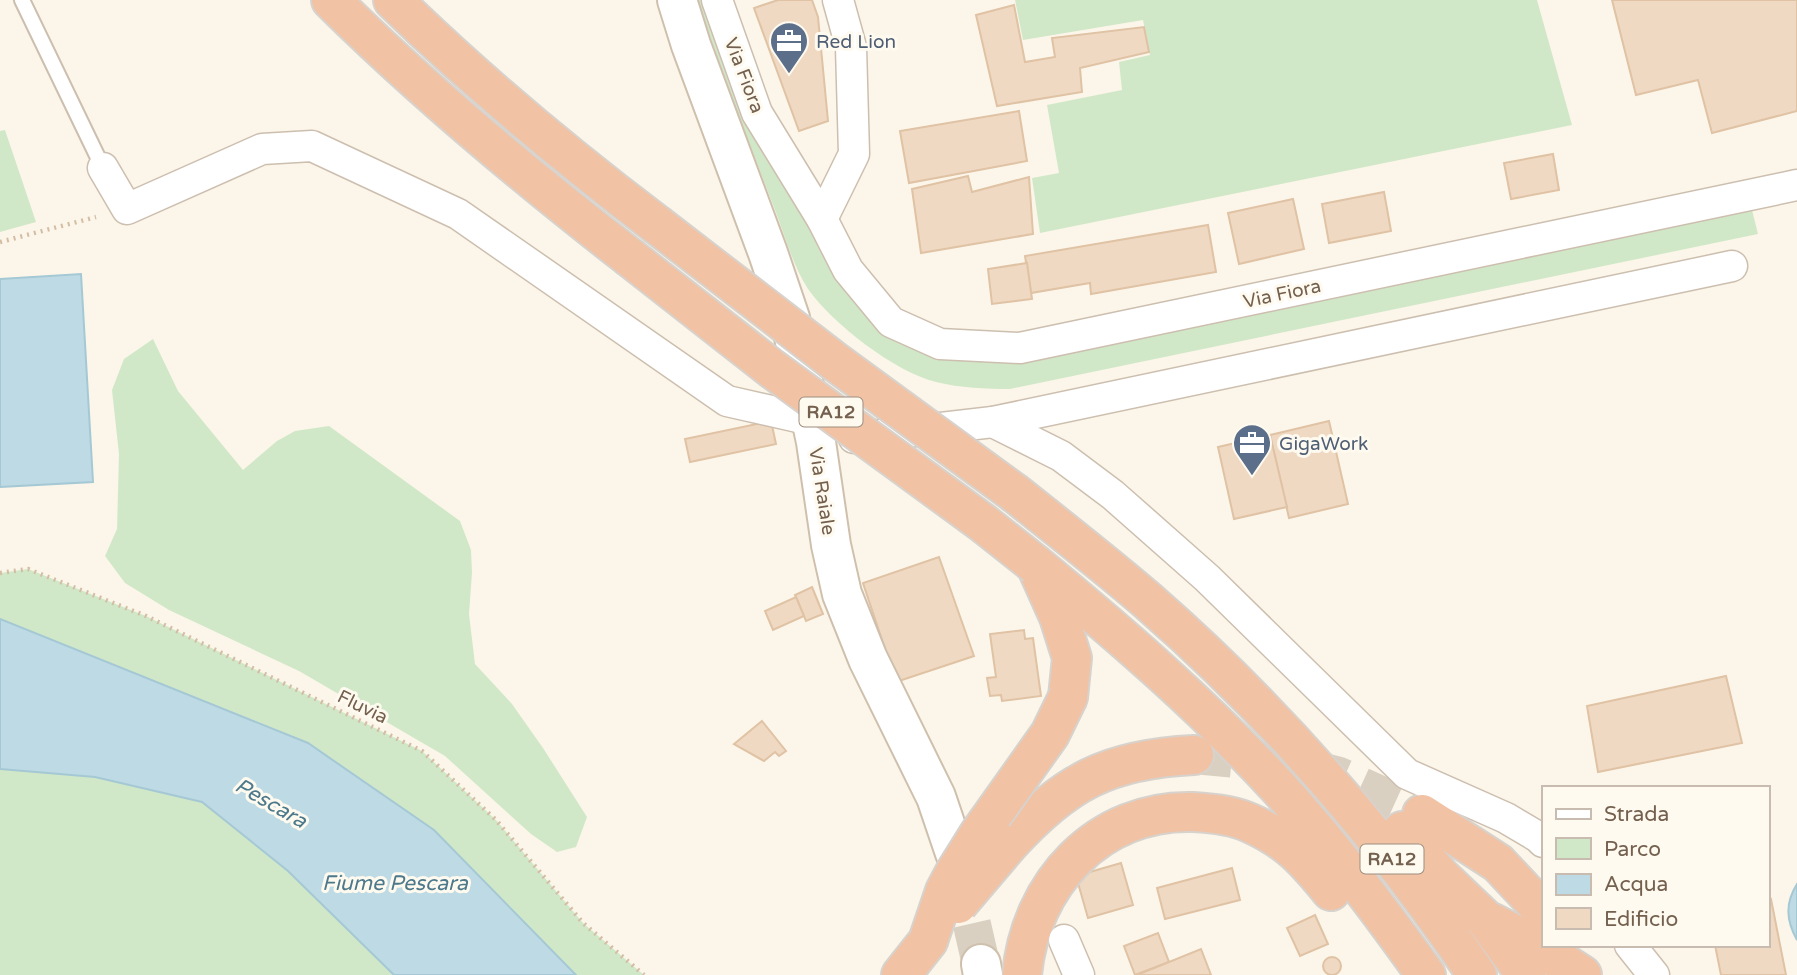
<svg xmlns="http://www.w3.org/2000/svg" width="1797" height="975" font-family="'Varela Round',sans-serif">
  <rect width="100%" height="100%" fill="#fbf6e9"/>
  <g fill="#d1e8c8">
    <path d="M697 0H709L837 272 933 353 1751 206 1758 234 1010 389C985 389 961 388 936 382 895 372 833 324 808 289 793 266 785 236 775 210 748 141 722 71 697 0Z"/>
    <polygon points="1015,0 1537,0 1572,125 1040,233 1032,178 1059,173 1047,105 1122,90 1119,62 1150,55 1143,20 1023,40"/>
    <polygon points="5,130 36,222 0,232 0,131"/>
    <polygon points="153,339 178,391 243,470 277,441 295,431 329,426 460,521 471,550 472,573 469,614 475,664 512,704 543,748 587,817 576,847 557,852 531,834 445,756 299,671 169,610 125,583 105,556 117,529 119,454 112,390 124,359"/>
    <polygon points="28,569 146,616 422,751 496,820 583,923 644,975 576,975 434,830 308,743 0,619 0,573"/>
    <polygon points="0,769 95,777 202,802 288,871 394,975 0,975"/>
  </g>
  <g fill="#bedae4" stroke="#a5c8d5" stroke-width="2">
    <polygon points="81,274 93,482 0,487 0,279"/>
    <polygon points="0,619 308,743 434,830 576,975 394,975 288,871 202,802 95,777 0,769"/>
    <path d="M1797 884V940C1786 920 1785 903 1797 884Z"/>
  </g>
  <g fill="#efd9c2" stroke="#e0c2a4" stroke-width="2">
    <polygon points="778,0 812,0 818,17 828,121 799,131 754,8"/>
    <polygon points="1612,0 1797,0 1797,111 1712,133 1698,80 1636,95"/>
    <polygon points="1014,5 1025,62 1055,57 1052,38 1144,27 1149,52 1080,68 1082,92 997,106 976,15"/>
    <polygon points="1019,111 1027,161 909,183 900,131"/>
    <polygon points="1553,154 1559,190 1511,199 1504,163"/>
    <polygon points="968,176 972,192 1029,177 1033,234 921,253 912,189"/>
    <polygon points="1384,192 1391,231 1329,243 1322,204"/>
    <polygon points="1293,199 1304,249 1239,264 1228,213"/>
    <polygon points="1208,225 1216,272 1091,294 1090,283 1031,293 1025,256"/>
    <polygon points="1027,263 1032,299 992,304 988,269"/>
    <polygon points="771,421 776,444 690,462 685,439"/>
    <polygon points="1329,421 1348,504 1289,518 1270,435"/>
    <polygon points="1270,435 1287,507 1234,519 1218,447"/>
    <polygon points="939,557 974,656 896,682 863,583"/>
    <polygon points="812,587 823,614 806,621 795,595"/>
    <polygon points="796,597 804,616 773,630 765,611"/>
    <polygon points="1024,630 1025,639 1033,638 1041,696 1002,701 1001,695 990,696 987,678 996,677 990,634"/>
    <polygon points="1726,676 1742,743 1598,772 1587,706"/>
    <polygon points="762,721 786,751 779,756 775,752 764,761 734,744"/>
    <polygon points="1121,863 1133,905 1088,918 1076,876"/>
    <polygon points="1232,868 1240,900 1165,919 1157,888"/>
    <polygon points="1771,899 1786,975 1721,975 1715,945 1767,945 1767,900"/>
    <polygon points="1315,915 1328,944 1300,956 1287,928"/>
    <polygon points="1158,933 1169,962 1135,975 1124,946"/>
    <polygon points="1201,949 1211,975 1137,975"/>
    <circle cx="1332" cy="966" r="9"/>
  </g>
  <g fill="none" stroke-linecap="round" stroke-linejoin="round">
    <polyline stroke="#d9d0c2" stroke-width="38" stroke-dasharray="38 19" stroke-linecap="butt" points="959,868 981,964"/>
    <polyline stroke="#d9d0c2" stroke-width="38" stroke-dasharray="38 19" stroke-linecap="butt" points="1194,755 1297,765 1339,776 1422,814"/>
    <defs>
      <polyline id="lane" points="22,0 103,168"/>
      <g id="street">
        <polyline points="717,0 757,113 822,219 848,270 891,322 940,344 1020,348 1797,185"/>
        <polyline points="103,168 127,209 262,149 312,146 458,214 727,401 811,420"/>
        <polyline points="822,219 854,154 851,47 838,0"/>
        <polyline points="993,422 1061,456 1113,495 1207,578 1407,774 1506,818 1538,837 1543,842"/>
        <polyline points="854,438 993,422 1732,266"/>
        <polyline points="1064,940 1079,975"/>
        <polyline points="1630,945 1654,975"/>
      </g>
      <g id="secondary">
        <polyline points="677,0 691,45 768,253 790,318 816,442 831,545 842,594 868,659 936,797 955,853"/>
        <polyline points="981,964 983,975"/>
      </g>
      <g id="highway">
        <path d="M331 0C424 92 525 176 628 256"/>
        <path d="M393 0C475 80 565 155 656 224"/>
        <path d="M1016 494C1060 529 1105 564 1148 601 1273 710 1384 838 1477 975"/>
        <path d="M1036 565C1121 635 1204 707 1278 787 1332 846 1380 911 1426 975"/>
        <polyline points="1038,570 1059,617 1072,658 1068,697"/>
        <polyline points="1422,814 1498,863 1543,911"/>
        <polyline points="1402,831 1441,877 1485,919 1526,975"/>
        <path d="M1008 845C1065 782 1108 759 1194 755"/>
        <polyline points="1493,923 1537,946 1582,975"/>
        <polyline points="901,975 928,941"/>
        <path d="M1022 975C1030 884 1099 809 1193 812 1212 813 1233 815 1250 823 1288 840 1305 859 1331 891"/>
      </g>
    </defs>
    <use href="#lane" stroke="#cdbfaf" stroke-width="18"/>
    <use href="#street" stroke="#cdbfaf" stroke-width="33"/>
    <use href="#secondary" stroke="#cfc0ad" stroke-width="42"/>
    <use href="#highway" stroke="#d8d2cd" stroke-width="42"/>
    <g stroke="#d4bda5" stroke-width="4.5" stroke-dasharray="2 5" stroke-linecap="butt">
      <polyline points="0,242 96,217"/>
      <polyline points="0,573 28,569 146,616 422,751 496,820 583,923 644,975"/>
    </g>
    <use href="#lane" stroke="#fff" stroke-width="14"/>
    <use href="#street" stroke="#fff" stroke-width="30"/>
    <use href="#secondary" stroke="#fff" stroke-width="38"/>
    <use href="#highway" stroke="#f1c2a4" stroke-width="38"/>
    <defs>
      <g id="highway-bridge">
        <polyline points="656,224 834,361 1016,494"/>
        <polyline points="628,256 771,368 983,523 1036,565"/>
        <polyline points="958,904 1008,845"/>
        <polyline points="928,941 945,891 954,874 979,834 1050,734 1068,697"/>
      </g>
    </defs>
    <use href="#highway-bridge" stroke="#d8d2cd" stroke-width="42" stroke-linecap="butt"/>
    <use href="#highway-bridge" stroke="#f1c2a4" stroke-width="38"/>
  </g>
  <defs>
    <symbol id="office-pin" viewBox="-11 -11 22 30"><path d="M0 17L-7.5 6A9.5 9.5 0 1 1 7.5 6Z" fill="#5c6f8a" stroke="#fefaef"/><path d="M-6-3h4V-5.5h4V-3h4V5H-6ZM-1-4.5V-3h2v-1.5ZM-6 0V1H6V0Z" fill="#fff"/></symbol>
  </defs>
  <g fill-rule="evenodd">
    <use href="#office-pin" x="767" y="19" width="44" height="60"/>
    <use href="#office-pin" x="1230" y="421" width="44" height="60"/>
  </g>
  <g text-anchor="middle" stroke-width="6" stroke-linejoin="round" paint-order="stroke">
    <g fill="#fefaef" stroke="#9d8e7e" stroke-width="2">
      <rect x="799.5" y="397.5" width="63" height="29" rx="5"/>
      <rect x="1360.5" y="844.5" width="63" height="29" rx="5"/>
    </g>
    <g font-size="18" font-weight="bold" fill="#74604e">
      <text x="831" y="418">RA12</text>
      <text x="1392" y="865">RA12</text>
    </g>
    <g font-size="19" fill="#4e5e75" stroke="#fefaef" text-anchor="start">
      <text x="816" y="48">Red Lion</text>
      <text x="1279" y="450">GigaWork</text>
    </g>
    <g font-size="19" fill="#74604e" stroke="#fefaef">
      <text transform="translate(745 75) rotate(69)" y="7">Via Fiora</text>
      <text transform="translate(1282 293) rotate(-12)" y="7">Via Fiora</text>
      <text transform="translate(823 491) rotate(81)" y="7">Via Raiale</text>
      <text transform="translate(363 706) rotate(26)" y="7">Fluvia</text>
    </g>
    <g font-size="21" font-style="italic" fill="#4c798c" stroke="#fefaef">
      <text transform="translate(271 803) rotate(30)" y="7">Pescara</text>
      <text x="395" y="890">Fiume Pescara</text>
    </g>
  </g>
  <rect x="1542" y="786" width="228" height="161" fill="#fefaef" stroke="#c7bcaf" stroke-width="2"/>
  <rect x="1556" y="809" width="35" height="10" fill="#ffffff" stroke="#c7bcaf" stroke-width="2"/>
  <text x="1604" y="821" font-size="21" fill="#74604e">Strada</text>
  <rect x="1556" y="838" width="35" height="21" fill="#d1e8c8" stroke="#c7bcaf" stroke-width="2"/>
  <text x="1604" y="856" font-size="21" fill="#74604e">Parco</text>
  <rect x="1556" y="874" width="35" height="21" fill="#bedae4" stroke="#c7bcaf" stroke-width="2"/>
  <text x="1604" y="891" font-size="21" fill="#74604e">Acqua</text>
  <rect x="1556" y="908" width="35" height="21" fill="#efd9c2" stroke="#c7bcaf" stroke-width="2"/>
  <text x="1604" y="926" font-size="21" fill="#74604e">Edificio</text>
</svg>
